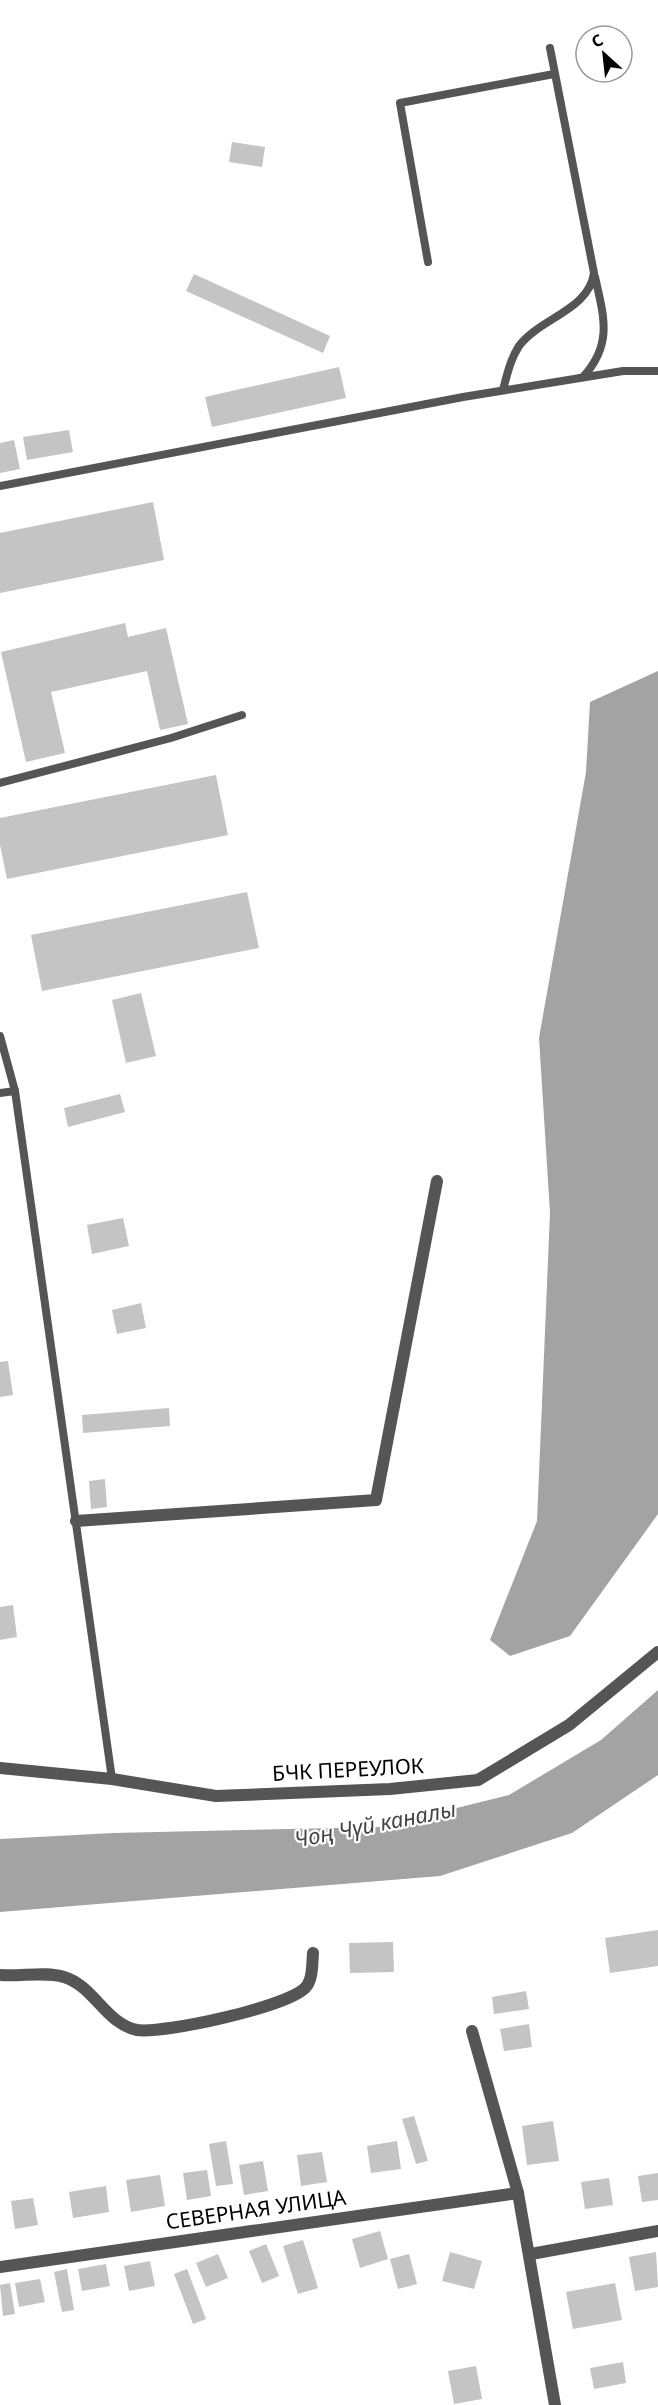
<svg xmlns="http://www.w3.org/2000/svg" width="658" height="2405" font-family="'Noto Sans',sans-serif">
  <rect width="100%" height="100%" fill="#fff"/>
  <g fill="#a3a3a3">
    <polygon points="658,671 658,1514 570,1636 510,1656 490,1640 537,1521 550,1213 539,1038 586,772 590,702"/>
    <polygon points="658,1690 658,1775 572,1833 440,1876 0,1912 0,1839 113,1833 380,1827 509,1795 601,1740"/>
  </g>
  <g fill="#c4c4c4">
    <polygon points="232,142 265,147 262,167 229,162"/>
    <polygon points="194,274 330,336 323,353 186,291"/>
    <polygon points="339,367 346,398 212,427 205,397"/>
    <polygon points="69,430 73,452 27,460 23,437"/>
    <polygon points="14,440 20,469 0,473 0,443"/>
    <polygon points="153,502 164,560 0,593 0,533"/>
    <polygon points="125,623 128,637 166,628 188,724 160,730 147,671 51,692 65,753 26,762 1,652"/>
    <polygon points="216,775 228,835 7,879 0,845 0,818"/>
    <polygon points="247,892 259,948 42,991 31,935"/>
    <polygon points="141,993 156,1056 126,1063 112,1000"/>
    <polygon points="120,1094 125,1112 68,1127 64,1108"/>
    <polygon points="123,1218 129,1246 92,1254 87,1225"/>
    <polygon points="141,1303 146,1328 117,1334 112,1310"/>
    <polygon points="8,1361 13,1395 0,1397 0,1362"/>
    <polygon points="169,1408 170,1426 83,1433 82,1415"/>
    <polygon points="105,1479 107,1507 91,1509 89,1481"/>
    <polygon points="13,1605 17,1637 0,1640 0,1607"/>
    <polygon points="658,1930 658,1966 610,1973 605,1938"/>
    <polygon points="393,1942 394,1972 350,1973 349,1943"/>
    <polygon points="526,1991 529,2009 494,2014 492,1997"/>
    <polygon points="529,2024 532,2047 504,2051 500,2029"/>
    <polygon points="414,2116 428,2161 416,2164 402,2119"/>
    <polygon points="553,2121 559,2161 527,2165 522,2126"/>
    <polygon points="226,2141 233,2184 216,2186 209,2144"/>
    <polygon points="397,2141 401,2169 371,2173 367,2146"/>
    <polygon points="322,2152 327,2182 301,2186 297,2155"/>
    <polygon points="263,2161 268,2191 244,2195 239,2165"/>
    <polygon points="207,2170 211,2196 187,2200 183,2173"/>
    <polygon points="658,2173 658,2200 642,2202 638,2176"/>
    <polygon points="160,2175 165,2206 131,2212 126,2180"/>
    <polygon points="609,2178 613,2205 585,2209 581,2182"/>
    <polygon points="106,2186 109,2212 73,2218 69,2192"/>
    <polygon points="33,2198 38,2225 15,2229 11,2201"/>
    <polygon points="380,2231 388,2259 360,2268 352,2239"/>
    <polygon points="303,2240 318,2288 298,2294 283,2246"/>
    <polygon points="266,2244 279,2276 262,2283 249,2251"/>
    <polygon points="450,2252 482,2261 474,2289 442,2281"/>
    <polygon points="656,2252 658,2287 635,2291 629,2257"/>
    <polygon points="218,2254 228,2278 206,2287 196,2263"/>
    <polygon points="409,2254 417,2284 398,2289 390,2259"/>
    <polygon points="150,2261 155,2286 129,2291 124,2266"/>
    <polygon points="106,2264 110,2286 82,2291 78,2269"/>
    <polygon points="67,2269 74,2310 62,2312 54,2272"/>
    <polygon points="187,2269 206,2319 193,2324 174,2274"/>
    <polygon points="40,2279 45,2302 19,2307 15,2283"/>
    <polygon points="10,2283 15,2314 3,2316 0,2285"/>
    <polygon points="615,2283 622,2320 573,2329 566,2292"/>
    <polygon points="623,2362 626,2383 594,2389 590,2368"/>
    <polygon points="476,2366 482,2399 454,2404 448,2371"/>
  </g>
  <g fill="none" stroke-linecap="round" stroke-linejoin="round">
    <g stroke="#555" stroke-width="8">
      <polyline points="428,262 400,103 554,74"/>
      <path d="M583 377C613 344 604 317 595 277"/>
      <path d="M503 390C507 375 510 360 519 346 540 318 589 310 594 273L550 48"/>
      <polyline points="0,486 463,397 623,371 658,371"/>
      <polyline points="0,783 171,738 242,715"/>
      <polyline points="0,1036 15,1091 112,1779"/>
      <polyline points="0,1093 15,1091"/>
    </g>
    <g stroke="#555" stroke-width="12">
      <polyline points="76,1521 376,1500 437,1181"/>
      <polyline points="0,1768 112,1779 216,1796 390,1789 478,1780 569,1725 658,1652"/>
      <path d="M0 1975C20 1977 45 1971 64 1977 94 1986 106 2024 137 2030 164 2034 286 2007 305 1988 313 1980 312 1965 313 1953"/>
      <polyline points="472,2031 518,2193 555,2405"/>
      <polyline points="531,2254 658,2231"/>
      <polyline points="0,2267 518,2193"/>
    </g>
  </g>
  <g text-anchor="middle" stroke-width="4.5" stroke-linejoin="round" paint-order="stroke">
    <g font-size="21" fill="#000" stroke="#fff">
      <text transform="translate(348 1770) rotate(-3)" y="7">БЧК ПЕРЕУЛОК</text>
      <text transform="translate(256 2210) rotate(-8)" y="7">СЕВЕРНАЯ УЛИЦА</text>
    </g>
    <g font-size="22" font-style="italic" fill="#444" stroke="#fff">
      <text transform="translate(375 1824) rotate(-11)" y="8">Чоң Чүй каналы</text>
    </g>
  </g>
  <g transform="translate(604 54) rotate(333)"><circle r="28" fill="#ffffff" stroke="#999999" stroke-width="1.5"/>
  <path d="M0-4.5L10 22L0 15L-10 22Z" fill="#000000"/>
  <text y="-9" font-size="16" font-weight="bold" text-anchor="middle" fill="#000000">С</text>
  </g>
</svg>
